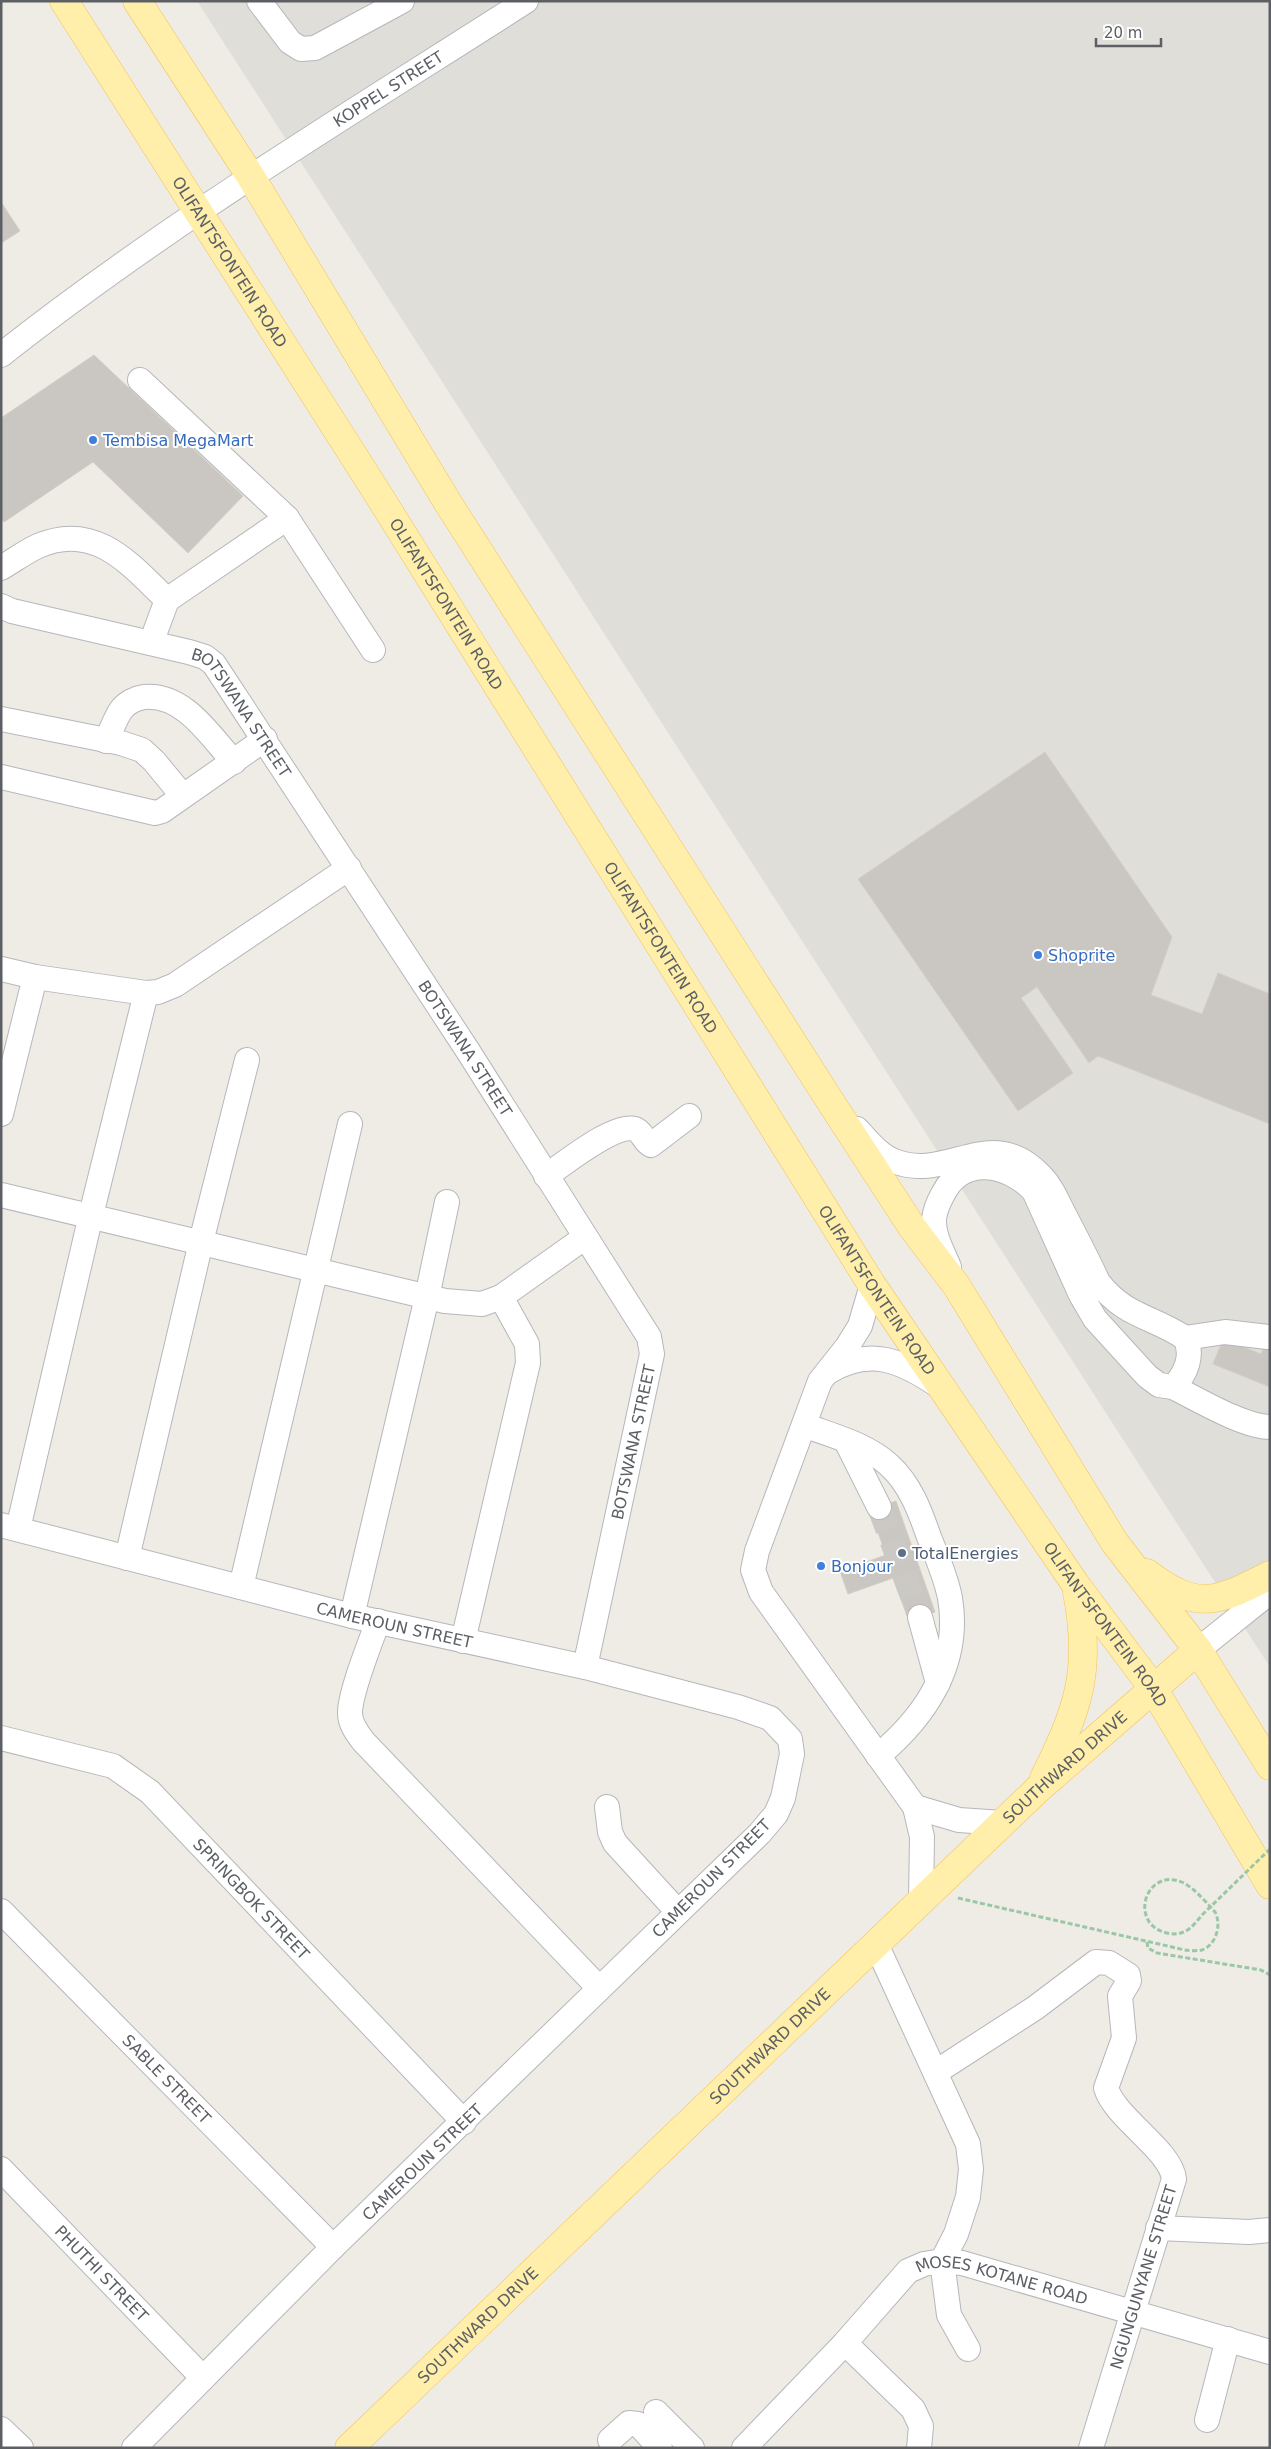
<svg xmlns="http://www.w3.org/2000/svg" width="1271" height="2449" font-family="'DejaVu Sans',sans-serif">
  <rect width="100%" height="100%" fill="#efece5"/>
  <polygon fill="#e0ded9" points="197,1 1270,1 1270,1667 1198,1556"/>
  <g fill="#cac7c2" stroke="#d4cec3">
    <polygon points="1,202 20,231 1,243"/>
    <polygon points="94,355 243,496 188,553 93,462 4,522 1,518 1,418"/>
    <polygon points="1045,752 1172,937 1151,995 1202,1014 1218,973 1270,994 1270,1124 1098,1056 1089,1063 1037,987 1021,998 1073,1073 1018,1111 858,879"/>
    <polygon points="1270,1331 1270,1387 1213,1364 1223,1339 1261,1354"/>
    <polygon points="896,1501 935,1612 909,1621 893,1578 848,1594 840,1571 886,1555 870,1510"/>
  </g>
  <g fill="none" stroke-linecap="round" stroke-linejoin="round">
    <polyline stroke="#cac9c5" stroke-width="24" stroke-dasharray="24 12" stroke-linecap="butt" points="879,1507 920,1617"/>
    <defs>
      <g id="minor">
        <polyline points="259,1 290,42 301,49 315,48 402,1"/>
        <path id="s1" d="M1 355C167 224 348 115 526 1"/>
        <polyline points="140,380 287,518 373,650"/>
        <path d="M1 568C13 561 25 552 38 546 95 521 130 564 167 600"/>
        <path id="s2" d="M1 606 12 611 189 652 205 657 214 664 468 1051 649 1337 652 1354 585 1667"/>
        <polyline points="151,643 167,600 287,518"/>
        <polyline points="1,719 121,743 142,750 154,761 182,795"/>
        <path d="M106 741C111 731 115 719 121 710 126 703 136 698 144 697 184 693 210 736 234 762"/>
        <polyline points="1,777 155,813 162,811 265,739"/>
        <polyline points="1,969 35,977 146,993 158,992 175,985 349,868"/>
        <polyline points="1,1114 35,977"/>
        <path d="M857 1129C868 1141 879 1155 894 1161 948 1183 990 1122 1041 1176 1052 1187 1058 1203 1066 1218 1077 1239 1088 1260 1098 1282 1125 1317 1152 1316 1185 1338 1194 1355 1186 1374 1173 1387L1159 1385 1147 1376 1095 1319 1081 1295 1034 1191C1009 1164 963 1154 943 1194 939 1201 935 1211 934 1219 933 1236 943 1252 949 1267"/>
        <path d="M546 1176C564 1164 614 1123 635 1129 642 1131 644 1142 651 1145L689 1116"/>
        <polyline points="1,1195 445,1301 482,1304 501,1297"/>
        <polyline points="872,1285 860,1326 847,1347 820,1381 757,1551 753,1570 761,1592 915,1807 922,1837 921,1901"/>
        <polyline points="1185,1338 1225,1332 1268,1337"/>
        <path d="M828 1372C870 1346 902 1361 939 1386"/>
        <path d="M1173 1387C1197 1399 1244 1427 1270 1427"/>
        <path d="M804 1425C833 1436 866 1444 889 1465 910 1484 920 1511 929 1537 937 1557 946 1577 950 1598 961 1663 926 1716 878 1756"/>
        <polyline points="846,1441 879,1507"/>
        <path id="s3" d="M1 1525 352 1616 585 1667 738 1707 770 1718 790 1739 792 1754 783 1798 776 1814 760 1833 333 2247 134 2448"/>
        <polyline points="18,1529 91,1215 146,993"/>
        <polyline points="127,1558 201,1242 247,1060"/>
        <polyline points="241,1587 350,1124"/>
        <polyline points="352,1616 427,1297 447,1202"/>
        <polyline points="920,1617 938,1683"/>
        <path d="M378 1621C370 1644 350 1692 350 1713 350 1724 357 1733 363 1741L599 1988"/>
        <polyline points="463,1641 528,1363 527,1344 501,1297 584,1238"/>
        <polyline points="1198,1650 1270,1592"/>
        <path id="s4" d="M1 1738 113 1766 150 1792 464 2122"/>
        <polyline points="607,1807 610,1832 615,1843 678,1912"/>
        <polyline points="915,1807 959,1820 1003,1823"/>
        <path id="s5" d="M1 1911 333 2247"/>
        <polyline points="876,1944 968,2144 971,2169 968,2197 956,2234 942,2261 949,2315 968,2349"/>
        <path d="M936 2072 1035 2008 1096 1962 1109 1963 1128 1975 1129 1981 1120 1996 1124 2038 1106 2088C1115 2118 1171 2150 1174 2179L1091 2448"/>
        <path id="s6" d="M1 2169 203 2378"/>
        <polyline points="1158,2228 1249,2232 1270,2230"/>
        <polyline points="845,2343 913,2409 921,2426 919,2448"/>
        <polyline points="656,2412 692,2448"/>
        <polyline points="1207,2420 1228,2339"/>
        <polyline points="1,2429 21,2448"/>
        <polyline points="610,2440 629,2423 638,2424 660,2448"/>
        <path id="s7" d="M744 2448 845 2343 908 2271 924 2264 942 2261 962 2263 1270 2352"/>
      </g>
      <g id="major">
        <path id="s8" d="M64 1 376 491 872 1285 1076 1585 1153 1688 1270 1885"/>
        <polyline points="137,1 251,177 448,503 832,1104 912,1227 956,1285 1115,1543 1198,1650 1270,1766"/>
        <path d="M1147 1573C1198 1612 1217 1602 1270 1575"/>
        <path d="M1044 1778C1079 1708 1092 1670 1077 1592"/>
        <path id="s9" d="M349 2448 1037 1790 1198 1650"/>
      </g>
    </defs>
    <use href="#minor" stroke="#b5b7bb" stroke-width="26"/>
    <use href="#major" stroke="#f1c35b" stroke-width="29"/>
    <g stroke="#9ac7a6" stroke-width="3" stroke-dasharray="5 2.5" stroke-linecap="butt">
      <path d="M958 1898 1185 1950C1190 1951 1197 1951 1202 1950 1216 1945 1222 1925 1215 1912 1206 1902 1196 1890 1184 1883 1146 1865 1127 1924 1167 1933 1175 1935 1182 1934 1189 1929 1194 1925 1198 1920 1202 1915"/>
      <polyline points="1147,1942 1148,1948 1157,1953 1261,1970 1270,1975"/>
    </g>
    <use href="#minor" stroke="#fff" stroke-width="24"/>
    <use href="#major" stroke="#ffefaa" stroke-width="28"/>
    <polyline stroke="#9ac7a6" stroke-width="3" stroke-dasharray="5 2.5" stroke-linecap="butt" points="1202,1915 1270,1849"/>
  </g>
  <g fill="#3f7fe0" stroke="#fff" stroke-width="2">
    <circle cx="93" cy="440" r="5"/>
    <circle cx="1038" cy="955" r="5"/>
    <circle cx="821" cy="1566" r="5"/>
  </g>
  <circle fill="#5c6f8a" stroke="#fff" stroke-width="2" cx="902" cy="1553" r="5"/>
  <g text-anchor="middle" stroke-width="4" stroke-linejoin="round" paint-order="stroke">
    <g font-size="16" fill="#5c6065" stroke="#fff">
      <text dy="6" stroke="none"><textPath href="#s1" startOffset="470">KOPPEL STREET</textPath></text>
      <text dy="6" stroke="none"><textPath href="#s8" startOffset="309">OLIFANTSFONTEIN ROAD</textPath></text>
      <text dy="6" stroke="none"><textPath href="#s8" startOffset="714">OLIFANTSFONTEIN ROAD</textPath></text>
      <text dy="6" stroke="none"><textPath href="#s2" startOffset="276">BOTSWANA STREET</textPath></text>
      <text dy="6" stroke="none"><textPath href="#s8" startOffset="1119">OLIFANTSFONTEIN ROAD</textPath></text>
      <text dy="6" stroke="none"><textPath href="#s2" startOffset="681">BOTSWANA STREET</textPath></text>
      <text dy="6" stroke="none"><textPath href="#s8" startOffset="1524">OLIFANTSFONTEIN ROAD</textPath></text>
      <text transform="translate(633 1442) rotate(-78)" y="6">BOTSWANA STREET</text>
      <text dy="6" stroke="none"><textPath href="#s3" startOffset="406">CAMEROUN STREET</textPath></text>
      <text dy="6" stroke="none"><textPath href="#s8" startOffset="1929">OLIFANTSFONTEIN ROAD</textPath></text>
      <text dy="6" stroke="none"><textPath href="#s9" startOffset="988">SOUTHWARD DRIVE</textPath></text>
      <text transform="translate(711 1878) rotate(-45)" y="6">CAMEROUN STREET</text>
      <text dy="6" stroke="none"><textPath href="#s4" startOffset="308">SPRINGBOK STREET</textPath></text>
      <text dy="6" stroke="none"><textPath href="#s9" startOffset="582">SOUTHWARD DRIVE</textPath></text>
      <text dy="6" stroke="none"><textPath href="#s5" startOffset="236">SABLE STREET</textPath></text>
      <text transform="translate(422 2162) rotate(-44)" y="6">CAMEROUN STREET</text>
      <text dy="6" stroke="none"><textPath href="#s6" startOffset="145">PHUTHI STREET</textPath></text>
      <text transform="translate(1143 2277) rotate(-73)" y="6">NGUNGUNYANE STREET</text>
      <text dy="6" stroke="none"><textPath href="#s7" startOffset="339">MOSES KOTANE ROAD</textPath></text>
      <text dy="6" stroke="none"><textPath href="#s9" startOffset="178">SOUTHWARD DRIVE</textPath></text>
    </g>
    <g font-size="16" fill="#366cbe" stroke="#fff" text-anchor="start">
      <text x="103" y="446">Tembisa MegaMart</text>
      <text x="1048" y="961">Shoprite</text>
      <text x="831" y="1572">Bonjour</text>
    </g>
    <g font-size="16" fill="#4e5e75" stroke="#fff" text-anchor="start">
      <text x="912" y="1559">TotalEnergies</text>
    </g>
  </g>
  <rect width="1271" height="2449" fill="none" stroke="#5c6065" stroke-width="5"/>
  <path d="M1096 38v8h65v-8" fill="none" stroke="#5c6065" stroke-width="2.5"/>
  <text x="1104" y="38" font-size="15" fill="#5c6065" stroke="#ffffff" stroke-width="4" paint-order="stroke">20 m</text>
</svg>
